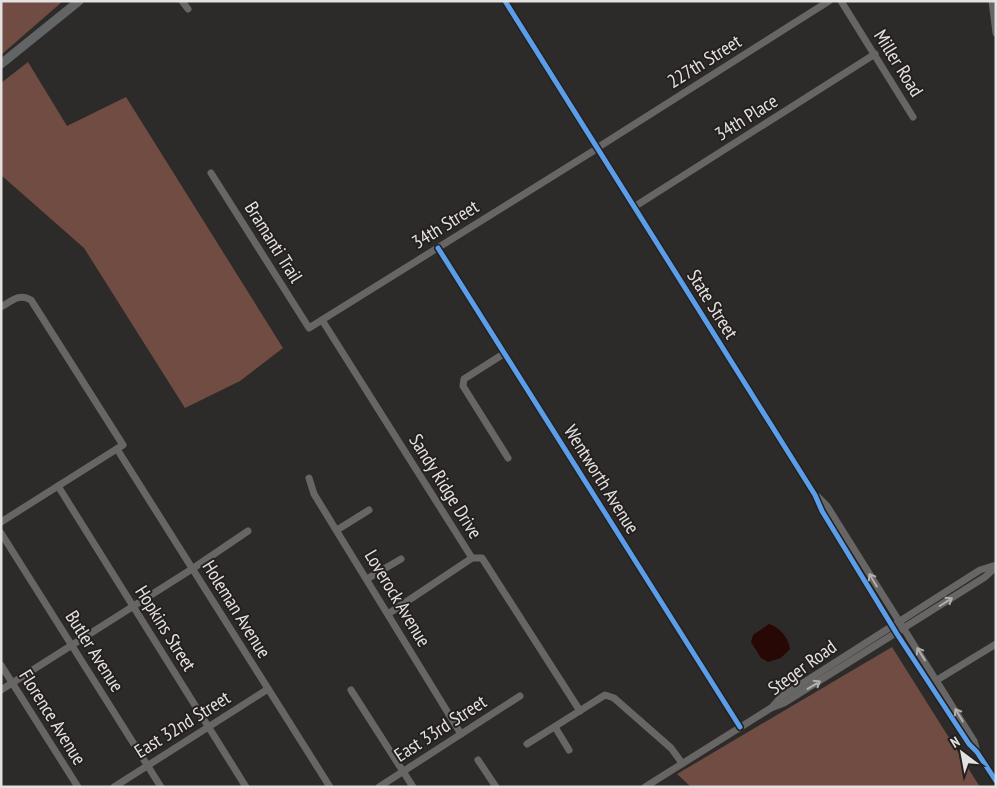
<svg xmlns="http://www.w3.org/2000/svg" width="997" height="788" font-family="'PT Sans Narrow',sans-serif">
<rect width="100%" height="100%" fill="#2d2b29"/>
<g fill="#704c42">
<polygon points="1,1 63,1 1,55"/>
<polygon points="28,62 67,126 126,97 283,348 240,381 185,408 84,248 1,175 1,83"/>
<polygon points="892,647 980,787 691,787 677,774"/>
</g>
<path fill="#280805" d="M769,624C779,627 789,638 790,649L781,658L768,662L761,658L751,642L753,635Z"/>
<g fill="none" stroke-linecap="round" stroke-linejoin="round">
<g stroke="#686664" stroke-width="7">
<polyline points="182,1 188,9"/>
<polyline points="505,1 815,495 822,511 897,634 969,744 977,752 996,781"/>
<polyline points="841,1 913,117"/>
<polyline points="992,1 996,33"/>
<polyline points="597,148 829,1"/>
<polyline points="211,173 309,328 598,148"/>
<polyline points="634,207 875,54"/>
<polyline points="438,248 740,727"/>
<path d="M1,307C12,301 19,293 31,300L123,445L1,522"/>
<polyline points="322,320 472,558 482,558 580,711"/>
<polyline points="505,353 464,379 463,386 508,458"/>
<polyline points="117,449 330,787"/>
<polyline points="309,478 314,494 461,734"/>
<polyline points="58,486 246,787"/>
<polyline points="818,497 827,506 974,741 977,752"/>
<polyline points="337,530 369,510"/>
<polyline points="1,533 161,787"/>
<polyline points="367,579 401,559"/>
<polyline points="388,614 472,558"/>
<polyline points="1,665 78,787"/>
<polyline points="937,680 996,644"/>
<polyline points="1,690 192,569 248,531"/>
<polyline points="351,690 413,787"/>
<polyline points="773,706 781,697 980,570 996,565"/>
<polyline points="555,727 569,750"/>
<polyline points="527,744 605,695 614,698 671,748 682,763"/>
<polyline points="478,760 496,787"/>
<polyline points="114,787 268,689"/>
<polyline points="379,787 520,696"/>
<polyline points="645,787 771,708 784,703 985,577 996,567"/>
</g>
<polyline stroke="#626466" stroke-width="9" points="1,64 79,1"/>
<g stroke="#24201f" stroke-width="8">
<g id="cycleway">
<polyline points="505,1 815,495 822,511 897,634 969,744 977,752 996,781"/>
<polyline points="438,248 740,727"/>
</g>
</g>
<use href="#cycleway" stroke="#5a9eea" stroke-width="5"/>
</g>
<defs><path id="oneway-shaft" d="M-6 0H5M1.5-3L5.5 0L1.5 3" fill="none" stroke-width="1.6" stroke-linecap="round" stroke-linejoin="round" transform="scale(1.25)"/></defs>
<g stroke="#b2b0ae">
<use href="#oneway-shaft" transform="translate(873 580) rotate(-121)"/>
<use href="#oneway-shaft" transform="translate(946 602) rotate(-32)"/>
<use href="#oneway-shaft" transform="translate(921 654) rotate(-122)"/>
<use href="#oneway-shaft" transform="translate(814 685) rotate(-31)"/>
<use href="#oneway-shaft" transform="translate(959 715) rotate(-121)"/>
</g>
<g text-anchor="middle" stroke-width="4" stroke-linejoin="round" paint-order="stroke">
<g font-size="19" fill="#e4e1e0" stroke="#24201f">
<text transform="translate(704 61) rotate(-32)" y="7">227th Street</text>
<text transform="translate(899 63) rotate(58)" y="7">Miller Road</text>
<text transform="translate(746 117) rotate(-32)" y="7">34th Place</text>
<text transform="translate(445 224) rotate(-32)" y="7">34th Street</text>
<text transform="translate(274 242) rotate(58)" y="7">Bramanti Trail</text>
<text transform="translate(713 304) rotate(58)" y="7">State Street</text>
<text transform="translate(602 479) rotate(58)" y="7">Wentworth Avenue</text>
<text transform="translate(446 486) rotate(58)" y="7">Sandy Ridge Drive</text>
<text transform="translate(398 598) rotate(59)" y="7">Loverock Avenue</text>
<text transform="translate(237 609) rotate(58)" y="7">Holeman Avenue</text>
<text transform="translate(166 628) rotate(58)" y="7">Hopkins Street</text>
<text transform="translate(95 651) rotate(58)" y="7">Butler Avenue</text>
<text transform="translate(802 667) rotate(-36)" y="7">Steger Road</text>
<text transform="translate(53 717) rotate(58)" y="7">Florence Avenue</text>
<text transform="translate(182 724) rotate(-32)" y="7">East 32nd Street</text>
<text transform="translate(440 728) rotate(-33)" y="7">East 33rd Street</text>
</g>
</g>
<rect width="997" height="788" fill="none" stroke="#e4e1e0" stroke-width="5"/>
<g transform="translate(962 753) rotate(328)" stroke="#24201f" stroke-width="4" paint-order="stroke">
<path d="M0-4L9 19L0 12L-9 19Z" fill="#e4e1e0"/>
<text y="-8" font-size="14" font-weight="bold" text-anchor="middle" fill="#e4e1e0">N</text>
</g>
</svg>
